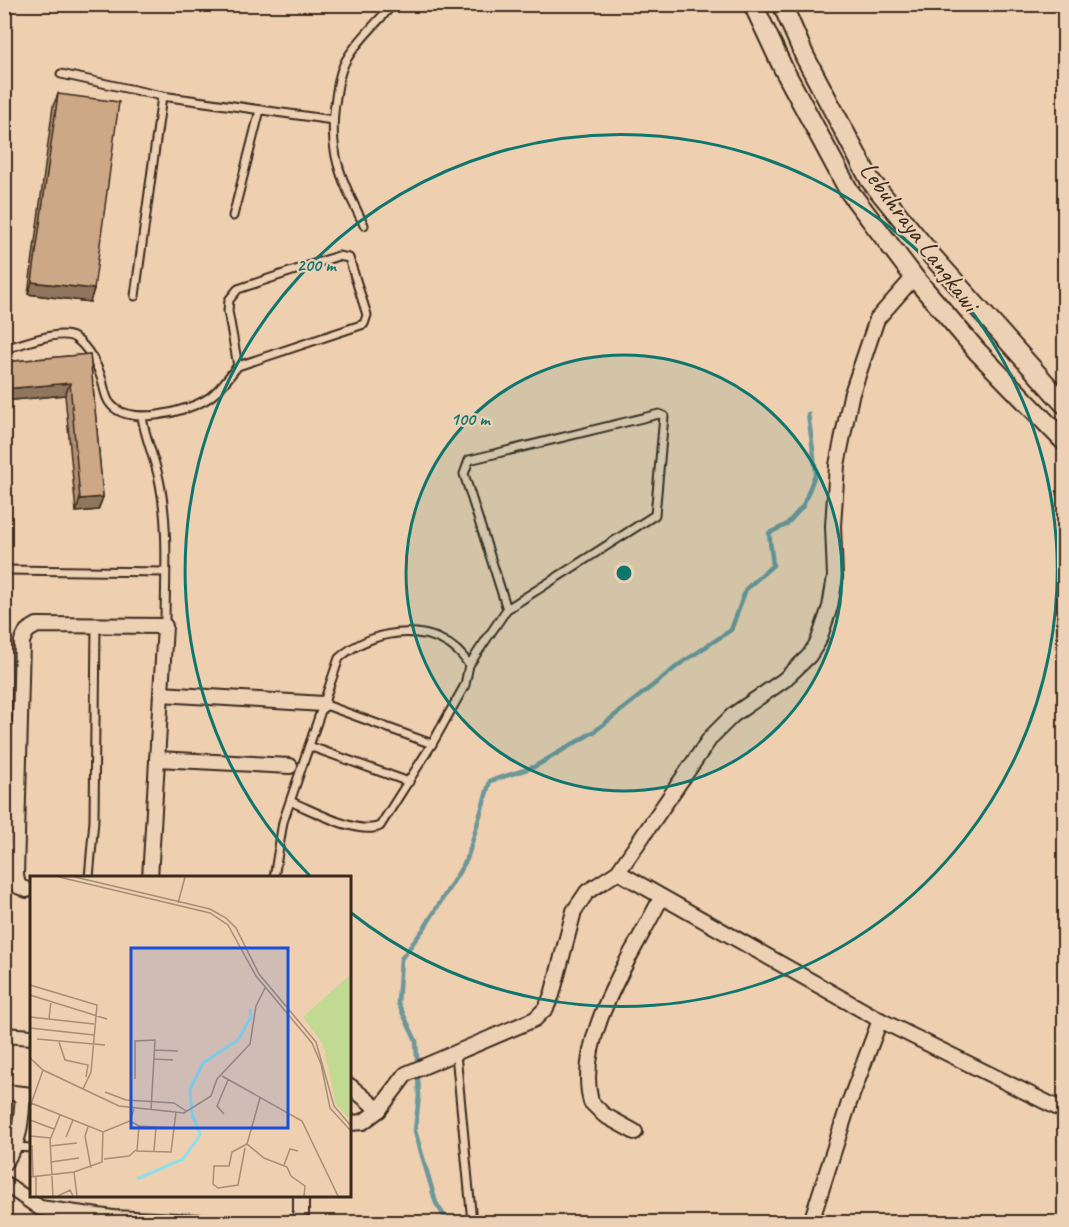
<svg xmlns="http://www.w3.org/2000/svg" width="1069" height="1227" font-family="Caveat,sans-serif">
<rect width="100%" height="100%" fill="#eecfb0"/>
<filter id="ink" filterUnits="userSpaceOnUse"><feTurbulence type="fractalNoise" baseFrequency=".0167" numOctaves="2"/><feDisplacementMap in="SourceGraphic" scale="12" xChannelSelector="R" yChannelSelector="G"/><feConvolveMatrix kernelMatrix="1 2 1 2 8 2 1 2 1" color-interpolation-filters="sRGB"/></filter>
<g filter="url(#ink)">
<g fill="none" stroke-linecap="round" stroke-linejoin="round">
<polyline stroke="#6d9799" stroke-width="4.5" points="448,1222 436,1203 415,1131 419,1096 416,1041 398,1003 401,959 425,927 467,859 490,781 534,767 595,731 680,664 731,630 746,589 773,565 769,533 786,525 803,506 816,472 808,414"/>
<g stroke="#3b2a1e" stroke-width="11">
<g id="service">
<polyline points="61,74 162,96 333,120"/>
<polyline points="233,216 260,110"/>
<path d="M364,225C340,177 327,151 336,97C338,84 340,69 348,57C360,38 378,22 393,4"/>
<polyline points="135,296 162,96"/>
<path d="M4,349C21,345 61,328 75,338C88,347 98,366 102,380C104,387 105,396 109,402C126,428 189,412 210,397C221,389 229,376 238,366L228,311L229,300L238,289L338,256L349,258L367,315L364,324L238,366"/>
<path d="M142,417C146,442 156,461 160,484C169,530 165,579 165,626"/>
<polyline points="4,570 165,572"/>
<polyline points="323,704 432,744"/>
<polyline points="309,746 409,782"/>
<path d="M292,802C314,811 359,836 380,826L432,744L465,685L469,665L507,609L655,515L664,416L659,414L469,460L464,474L507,609"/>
<polyline points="89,878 94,820 96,624"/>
<path d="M274,878L283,822L339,658C374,627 441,619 469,665"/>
<polyline points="456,1054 472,1222"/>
<polyline points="15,1147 32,1148"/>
</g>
</g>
<g stroke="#3b2a1e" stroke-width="18">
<g id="minor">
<polyline points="161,694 323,704"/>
<polyline points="157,759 290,766"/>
<polyline points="618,872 880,1020 1064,1111"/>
<polyline points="27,890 18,886 16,875 22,641 27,631 37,625 165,626 150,878"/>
<polyline points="4,1035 32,1037"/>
<polyline points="350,1086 379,1110"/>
<polyline points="4,1092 32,1095"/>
<polyline points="350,1123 363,1122 379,1110 406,1074 535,1019 546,1008 552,995 574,911 587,892 618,872 711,737 733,715 784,680 809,656 818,642 830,607 835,577 833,526 837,465 851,396 877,319 914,277"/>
<path d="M635,1132L604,1115L591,1102C574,1038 633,954 661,898"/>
<path d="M4,1163C21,1143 21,1120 23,1094"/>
<polyline points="4,1183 40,1208 113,1218 200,1222"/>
<polyline points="301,1222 301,1196"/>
<polyline points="811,1222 849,1103 880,1020"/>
</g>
</g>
<g stroke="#3b2a1e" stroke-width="22">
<g id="secondary">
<polyline points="753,4 783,68 849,191 914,277 977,351 1064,441"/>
<polyline points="782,4 805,57 870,180 932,256 1064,404"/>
</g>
</g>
<use href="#service" stroke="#edd1b4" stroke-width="7"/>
<use href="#minor" stroke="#edd1b4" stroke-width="14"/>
<use href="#secondary" stroke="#edd1b4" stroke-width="18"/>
</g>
<g fill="#b09074" stroke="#3b2a1e" stroke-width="1.5">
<polygon points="58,94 94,289 90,302 28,294 53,106"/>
<polygon points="90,354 103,497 98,510 76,512 65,395 4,401 4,362"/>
</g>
<g fill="#90765e" stroke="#3b2a1e" stroke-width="1.5">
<polygon points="32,282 94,289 90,302 28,294"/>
<polygon points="70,383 65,395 4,401 4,389"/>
<polygon points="103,497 98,510 76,512 80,499"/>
</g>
<g fill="#cda887" stroke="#3b2a1e" stroke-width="1.5">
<polygon points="58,94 119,102 94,289 32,282"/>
<polygon points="90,354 103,497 80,499 70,383 4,389 4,362"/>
</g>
</g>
<circle cx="624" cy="573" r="218" fill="#0f766e" fill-opacity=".12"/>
<g fill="none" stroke="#0f766e" stroke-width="3">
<circle cx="624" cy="573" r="218"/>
<path d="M310 876A436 436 0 1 1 350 912"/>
</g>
<g text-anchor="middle" stroke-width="4.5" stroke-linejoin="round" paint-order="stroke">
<g font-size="26" fill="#3b2a1e" stroke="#edd1b4">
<text transform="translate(920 236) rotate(53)" y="9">Lebuhraya Langkawi</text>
</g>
</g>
<g transform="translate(30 876)">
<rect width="321" height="321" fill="#eecfb0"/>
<path d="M321,98V245L306,228L293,168L273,141Z" fill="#c1d990"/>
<path fill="none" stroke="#8fdfeb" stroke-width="3" d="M107,303L153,283L168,262L170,258L162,238L160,213L173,187L208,164L221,141L220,133"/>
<path fill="none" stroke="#a68d76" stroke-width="1.5" d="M29,1L180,37L198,49L226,100L282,167L291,188L300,232L321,255M45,1L180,33L196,42L206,52L229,98L286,166L304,230L321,250M148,27L155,1M0,109L67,129L61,196L53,213M0,119L77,143M0,141L64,148M19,143L21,125M0,152L64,159M7,163L75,169M29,166L35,184L58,189L56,201M124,174L148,175M0,182L13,194L89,230L154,237L181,220L187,203L220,168L226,130L235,112M124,183L143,184M192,200L272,245L308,320M105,203V165L125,164L121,234M75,216L96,224L144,227L156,235M230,222L217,268L234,282L257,291L261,300L275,310L274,320M1,227L73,256L100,245L104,233M0,231L13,194M194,238L187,230L198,204M0,244L24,253M100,245L109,250L144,252M109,250L107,275L141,276L146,236M58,251L55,260L61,292M0,260L21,262M36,261L43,244M2,269L3,301M20,270L47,267M215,272L208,309L188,312L183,308L184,290H199L202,276L217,268M124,275L126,251M74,283L99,280L106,274M21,286L49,282M254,289L260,273L268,275M44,296L47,320M0,301L44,296L72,286L73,256M6,320V301M23,320L20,264L30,239M28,320L40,314L43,320"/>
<path fill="#1d4ed8" fill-opacity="0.15" stroke="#1d4ed8" stroke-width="3" d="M101,72H258V252H101Z"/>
<rect width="321" height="321" fill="none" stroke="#3b2a1e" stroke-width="3"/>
</g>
<circle cx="624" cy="573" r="9" fill="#0f766e" stroke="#edd1b4" stroke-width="3"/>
<g font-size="18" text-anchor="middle" font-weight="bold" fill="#0f766e" stroke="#edd1b4" stroke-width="4.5" stroke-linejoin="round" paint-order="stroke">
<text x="316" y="271">200 m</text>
<text x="470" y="425">100 m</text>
</g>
<rect width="1069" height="1227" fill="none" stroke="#edd1b4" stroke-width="24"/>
<rect x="12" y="12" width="1045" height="1203" fill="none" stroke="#3b2a1e" stroke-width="2" filter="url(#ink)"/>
</svg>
